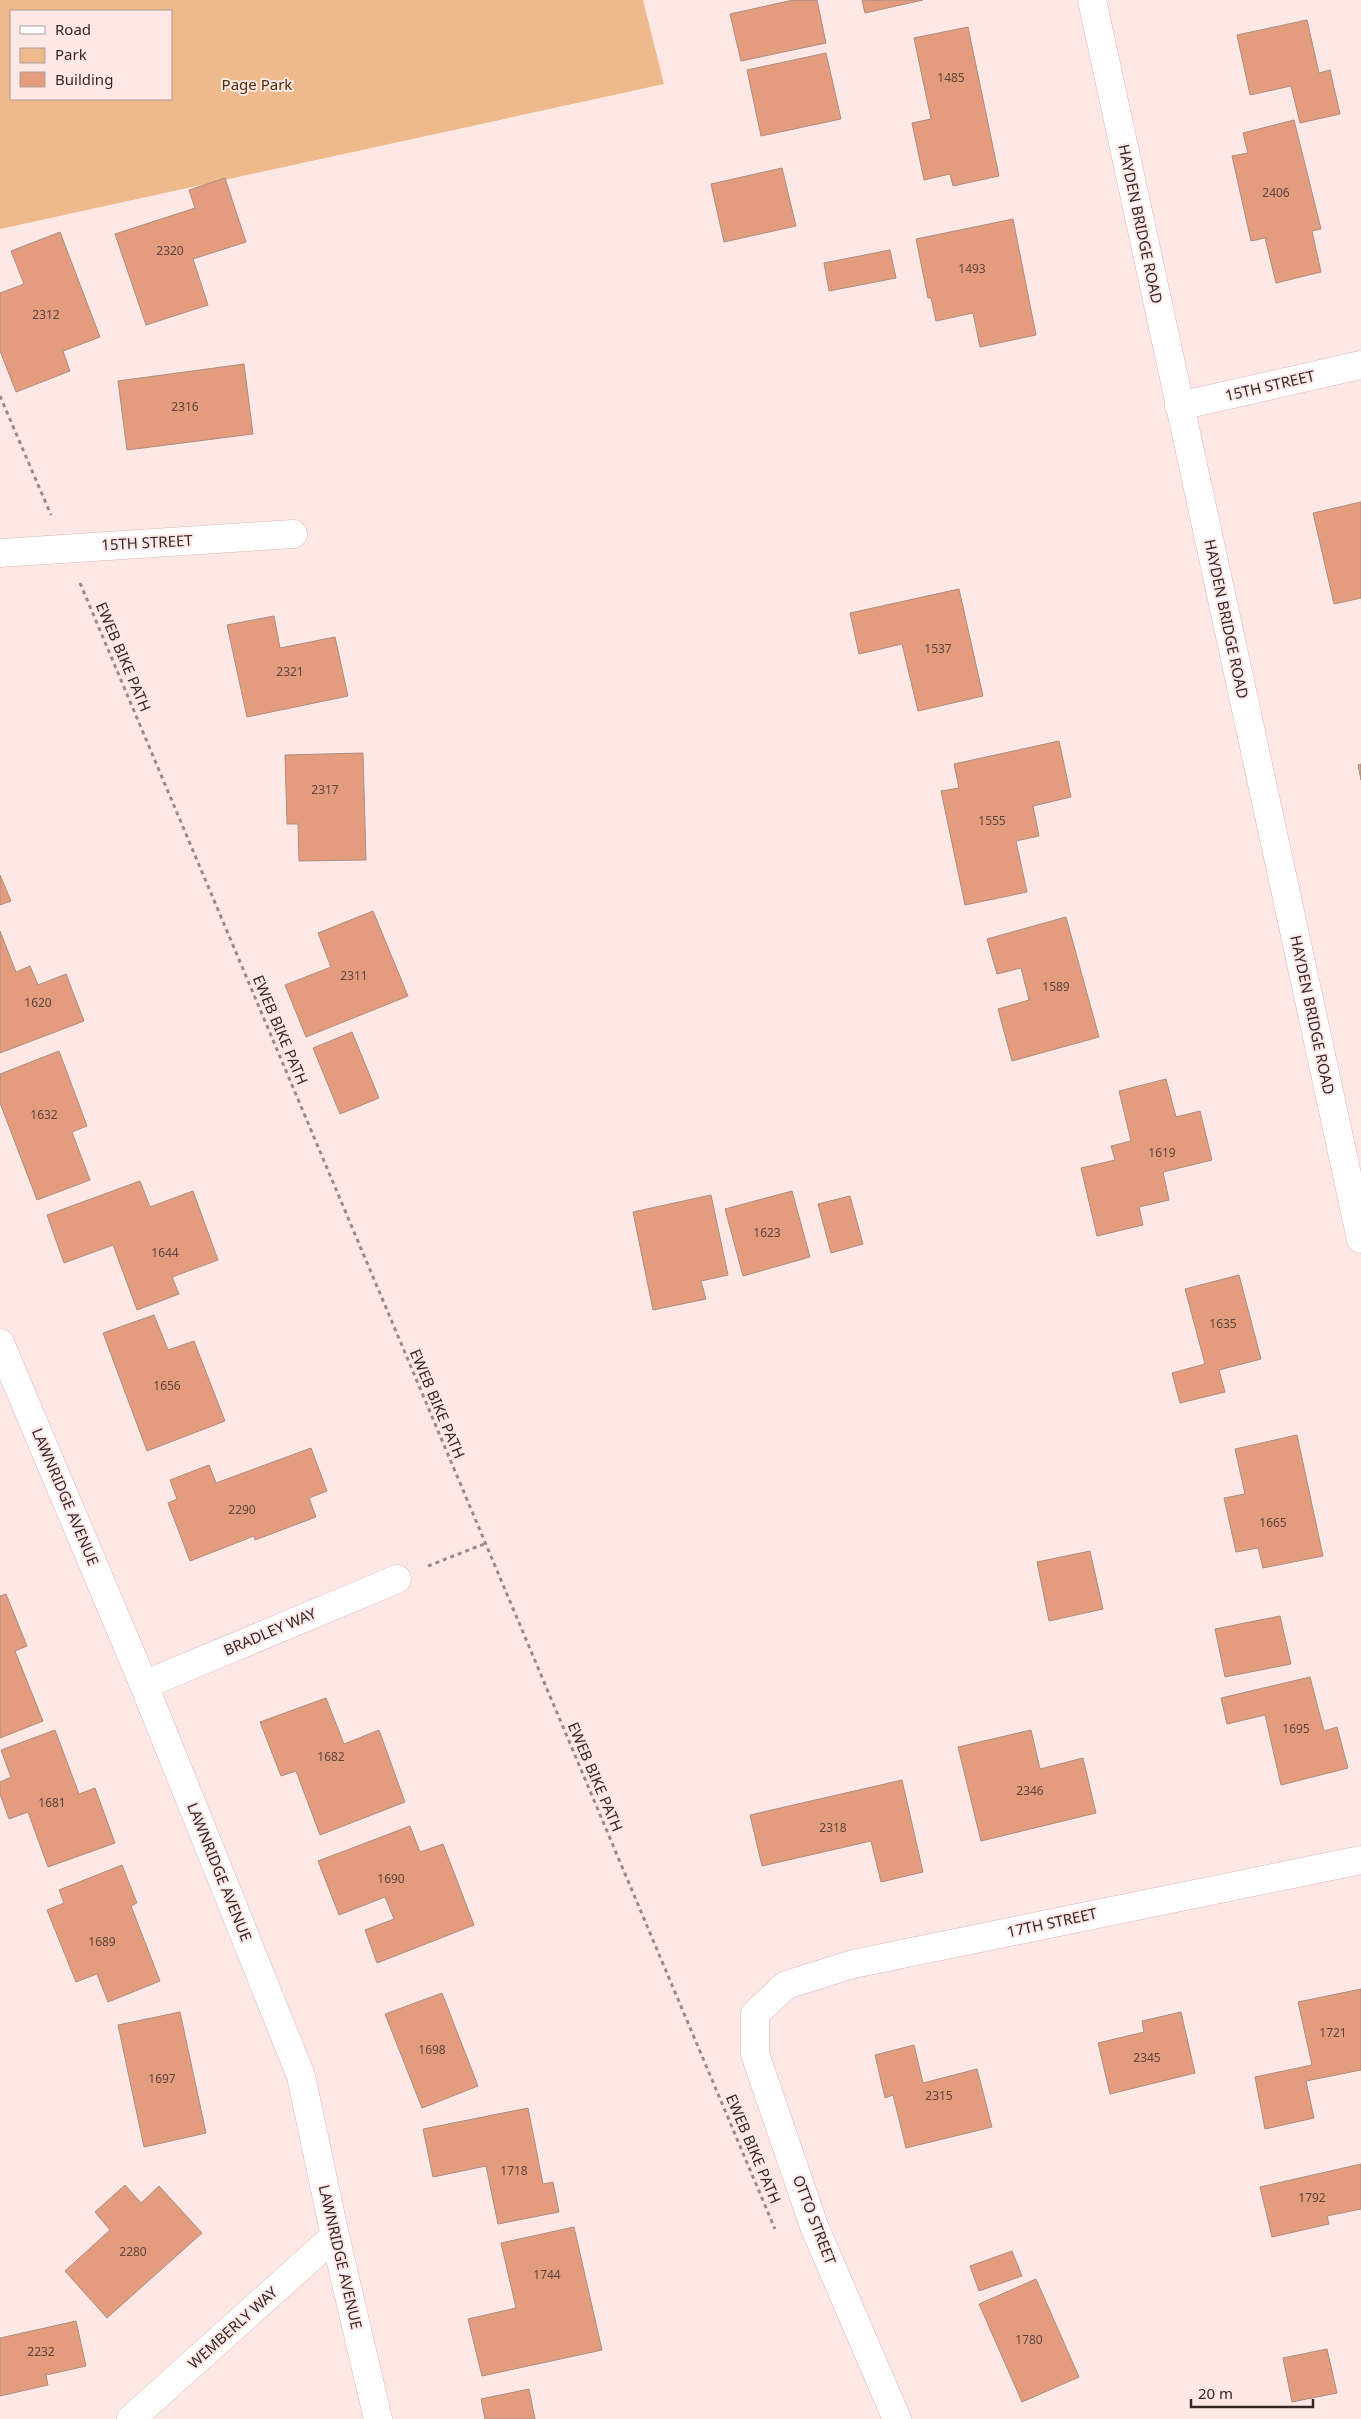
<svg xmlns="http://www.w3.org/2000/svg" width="1361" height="2419" font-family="'Noto Sans',sans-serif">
<rect width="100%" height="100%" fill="#fee8e5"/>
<path fill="#eeba8b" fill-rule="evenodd" d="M0,0H643L664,84L0,229ZM11,11H171V99H11Z"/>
<g fill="#e39d7e" stroke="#ac8d80">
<polygon points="793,0 817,0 826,43 741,61 730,14"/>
<polygon points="862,0 923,0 865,13"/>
<polygon points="1307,20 1319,73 1330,70 1340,114 1300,123 1291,86 1250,95 1237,35"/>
<polygon points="968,27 999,176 953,186 950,174 924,180 912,123 931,119 914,38"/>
<polygon points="826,53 841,119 761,136 747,70"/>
<polygon points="1294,120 1321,229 1312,231 1321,272 1276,283 1265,238 1251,241 1232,156 1248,153 1243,133"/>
<polygon points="782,168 796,226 724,242 711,184"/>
<polygon points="225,178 246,242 193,259 208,305 146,325 115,234 195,208 189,190"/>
<polygon points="1013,219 1036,335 980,347 973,313 936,321 931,298 928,298 916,239"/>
<polygon points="60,232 100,337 63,351 70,371 16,392 0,351 0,293 24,284 11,251"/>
<polygon points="890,250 896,278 829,291 824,263"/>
<polygon points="244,364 253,434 127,450 118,381"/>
<polygon points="1361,502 1361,598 1334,604 1313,513"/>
<polygon points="959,589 983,696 918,711 902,644 859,654 850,613"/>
<polygon points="274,616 280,648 335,637 348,696 247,717 227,625"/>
<polygon points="1059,741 1071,797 1033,806 1039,836 1016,841 1027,892 965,905 941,791 959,788 954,764"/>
<polygon points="363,753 366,860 299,861 298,824 287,824 285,755"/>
<polygon points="1361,764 1361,780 1358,765"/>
<polygon points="0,875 11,901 0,905"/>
<polygon points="373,911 408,996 306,1037 285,985 331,967 318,933"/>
<polygon points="1066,917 1099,1037 1012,1061 998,1009 1029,1000 1021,968 997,974 987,939"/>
<polygon points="0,931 16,972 30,966 38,985 66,974 84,1021 0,1053"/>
<polygon points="352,1032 379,1098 340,1114 313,1048"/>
<polygon points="59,1051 87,1126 72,1132 90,1180 37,1200 0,1103 0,1074"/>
<polygon points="1166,1079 1176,1117 1200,1111 1212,1160 1163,1172 1169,1200 1139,1207 1143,1225 1097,1236 1081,1168 1115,1160 1111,1146 1131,1141 1119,1091"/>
<polygon points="140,1181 150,1207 193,1191 218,1260 172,1277 179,1294 137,1310 113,1245 64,1263 47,1215"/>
<polygon points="792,1191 810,1257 743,1276 725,1209"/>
<polygon points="711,1195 728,1275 701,1281 706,1299 653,1310 633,1212"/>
<polygon points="850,1196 863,1244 831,1253 818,1204"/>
<polygon points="1239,1275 1261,1359 1219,1370 1225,1392 1180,1403 1172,1373 1205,1364 1185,1289"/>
<polygon points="154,1315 168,1350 194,1341 225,1421 147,1451 103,1333"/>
<polygon points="1297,1435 1323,1556 1263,1568 1258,1548 1236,1552 1224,1498 1245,1494 1235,1449"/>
<polygon points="311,1448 327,1491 309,1498 316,1517 255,1540 254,1536 190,1561 168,1503 177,1499 170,1480 209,1465 216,1483"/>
<polygon points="1090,1551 1103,1609 1049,1621 1037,1562"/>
<polygon points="6,1594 27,1646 15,1651 43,1721 0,1738 0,1596"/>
<polygon points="1280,1616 1291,1664 1225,1677 1215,1629"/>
<polygon points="1310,1677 1324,1731 1337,1727 1348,1768 1281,1785 1265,1715 1227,1724 1221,1698"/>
<polygon points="326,1698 344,1744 379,1730 405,1802 320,1835 296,1771 281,1776 260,1722"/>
<polygon points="55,1730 79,1794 95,1788 115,1843 48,1867 28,1812 9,1819 0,1794 0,1782 11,1777 1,1750"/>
<polygon points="1031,1730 1040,1769 1083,1758 1096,1813 981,1841 958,1747"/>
<polygon points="902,1780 923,1872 881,1882 871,1841 762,1866 750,1815"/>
<polygon points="410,1826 420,1852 443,1844 474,1925 377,1963 365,1930 394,1919 385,1897 339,1915 318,1861"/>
<polygon points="122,1865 137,1903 131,1906 160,1981 108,2002 97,1974 76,1982 47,1910 64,1903 59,1890"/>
<polygon points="1361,1989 1361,2070 1306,2081 1314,2118 1265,2129 1255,2077 1312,2065 1298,2002"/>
<polygon points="442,1993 478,2086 422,2108 385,2014"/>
<polygon points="180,2012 206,2133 144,2147 118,2025"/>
<polygon points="1181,2012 1195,2073 1110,2094 1098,2043 1144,2032 1142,2021"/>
<polygon points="914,2045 923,2083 977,2069 992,2127 906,2148 893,2095 885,2098 875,2055"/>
<polygon points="528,2108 543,2184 553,2182 559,2212 498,2224 486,2166 433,2177 423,2129"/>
<polygon points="1361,2164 1361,2209 1327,2216 1329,2224 1272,2237 1260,2187"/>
<polygon points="125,2185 141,2203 159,2186 202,2233 107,2318 65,2271 110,2230 95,2212"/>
<polygon points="574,2227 602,2350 482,2376 468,2319 516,2308 501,2243"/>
<polygon points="1012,2251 1022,2276 979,2291 970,2266"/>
<polygon points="1036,2279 1079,2377 1022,2402 979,2304"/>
<polygon points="76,2321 86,2366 46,2375 48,2385 0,2396 0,2338"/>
<polygon points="1327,2349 1337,2393 1292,2402 1283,2358"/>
<polygon points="529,2389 535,2419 485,2419 481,2399"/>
</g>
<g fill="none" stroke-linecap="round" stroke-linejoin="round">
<g stroke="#dab7b2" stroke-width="29">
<g id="minor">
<polyline points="1179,406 1361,365"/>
<polyline points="0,553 293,534"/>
<polyline points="0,1343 144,1685 301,2076 335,2236 378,2419"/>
<polyline points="144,1685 397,1579"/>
<polyline points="131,2419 335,2236"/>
<polyline points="897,2419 814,2226 755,2054 755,2014 786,1985 853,1964 1361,1860"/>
</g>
</g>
<g stroke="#dab7b2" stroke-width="29">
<polyline id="tertiary" points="1092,0 1361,1239"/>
</g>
<g stroke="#9c8a88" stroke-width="3" stroke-dasharray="4 4" stroke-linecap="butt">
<polyline points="0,396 51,515"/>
<polyline points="80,583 775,2229"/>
<polyline points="428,1566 484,1544"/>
</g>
<use href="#minor" stroke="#fff" stroke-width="28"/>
<use href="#tertiary" stroke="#fff" stroke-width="28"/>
</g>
<g text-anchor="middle" stroke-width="4" stroke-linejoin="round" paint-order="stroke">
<g font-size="12" fill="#60453c">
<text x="951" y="82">1485</text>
<text x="1276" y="197">2406</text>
<text x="170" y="255">2320</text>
<text x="972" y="273">1493</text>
<text x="46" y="319">2312</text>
<text x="185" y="411">2316</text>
<text x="938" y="653">1537</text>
<text x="290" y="676">2321</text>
<text x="325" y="794">2317</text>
<text x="992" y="825">1555</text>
<text x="354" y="980">2311</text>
<text x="1056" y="991">1589</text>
<text x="38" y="1007">1620</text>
<text x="44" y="1119">1632</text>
<text x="1162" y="1157">1619</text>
<text x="767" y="1237">1623</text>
<text x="165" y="1257">1644</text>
<text x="1223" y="1328">1635</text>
<text x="167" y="1390">1656</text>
<text x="242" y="1514">2290</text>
<text x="1273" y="1527">1665</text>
<text x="1296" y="1733">1695</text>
<text x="331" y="1761">1682</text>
<text x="1030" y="1795">2346</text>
<text x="52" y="1807">1681</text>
<text x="833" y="1832">2318</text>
<text x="391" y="1883">1690</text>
<text x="102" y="1946">1689</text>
<text x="1333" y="2037">1721</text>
<text x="432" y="2054">1698</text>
<text x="1147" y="2062">2345</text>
<text x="162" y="2083">1697</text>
<text x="939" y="2100">2315</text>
<text x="514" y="2175">1718</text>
<text x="1312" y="2202">1792</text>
<text x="133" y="2256">2280</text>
<text x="547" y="2279">1744</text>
<text x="1029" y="2344">1780</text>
<text x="41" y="2356">2232</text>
</g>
<g font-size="15" fill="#512c01" stroke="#fee8e5">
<text x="257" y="90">Page Park</text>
</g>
<g font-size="15" fill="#352826" stroke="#fee8e5">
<text transform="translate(1140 224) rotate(78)" y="5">HAYDEN BRIDGE ROAD</text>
<text transform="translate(1270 386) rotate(-13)" y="5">15TH STREET</text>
<text transform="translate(147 543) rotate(-3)" y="5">15TH STREET</text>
<text transform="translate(1226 619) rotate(78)" y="5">HAYDEN BRIDGE ROAD</text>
<text transform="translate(123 657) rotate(67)" y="5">EWEB BIKE PATH</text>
<text transform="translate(1312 1015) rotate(78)" y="5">HAYDEN BRIDGE ROAD</text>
<text transform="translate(280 1030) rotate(67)" y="5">EWEB BIKE PATH</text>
<text transform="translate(437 1404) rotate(67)" y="5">EWEB BIKE PATH</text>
<text transform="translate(65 1497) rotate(67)" y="5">LAWNRIDGE AVENUE</text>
<text transform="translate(270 1632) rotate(-23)" y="5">BRADLEY WAY</text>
<text transform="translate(595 1777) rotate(67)" y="5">EWEB BIKE PATH</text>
<text transform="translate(219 1872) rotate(68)" y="5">LAWNRIDGE AVENUE</text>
<text transform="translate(1052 1923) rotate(-12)" y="5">17TH STREET</text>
<text transform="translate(753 2149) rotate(67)" y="5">EWEB BIKE PATH</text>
<text transform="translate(814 2220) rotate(69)" y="5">OTTO STREET</text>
<text transform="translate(340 2257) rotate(77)" y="5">LAWNRIDGE AVENUE</text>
<text transform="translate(233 2328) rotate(-42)" y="5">WEMBERLY WAY</text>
</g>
</g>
<rect x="10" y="10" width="162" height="90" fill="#fee8e5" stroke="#ae9b99"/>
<rect x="20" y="26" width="25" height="8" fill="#ffffff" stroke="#ae9b99"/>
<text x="55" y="35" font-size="15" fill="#352826">Road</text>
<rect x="20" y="48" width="25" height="15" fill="#eeba8b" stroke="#ae9b99"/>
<text x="55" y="60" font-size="15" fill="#352826">Park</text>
<rect x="20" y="72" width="25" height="15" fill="#e39d7e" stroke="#ae9b99"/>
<text x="55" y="85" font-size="15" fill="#352826">Building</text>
<path d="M1191 2399v8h122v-8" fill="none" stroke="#352826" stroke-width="2.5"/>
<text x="1198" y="2399" font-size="15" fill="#352826" stroke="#fee8e5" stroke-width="4" paint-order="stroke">20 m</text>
</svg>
